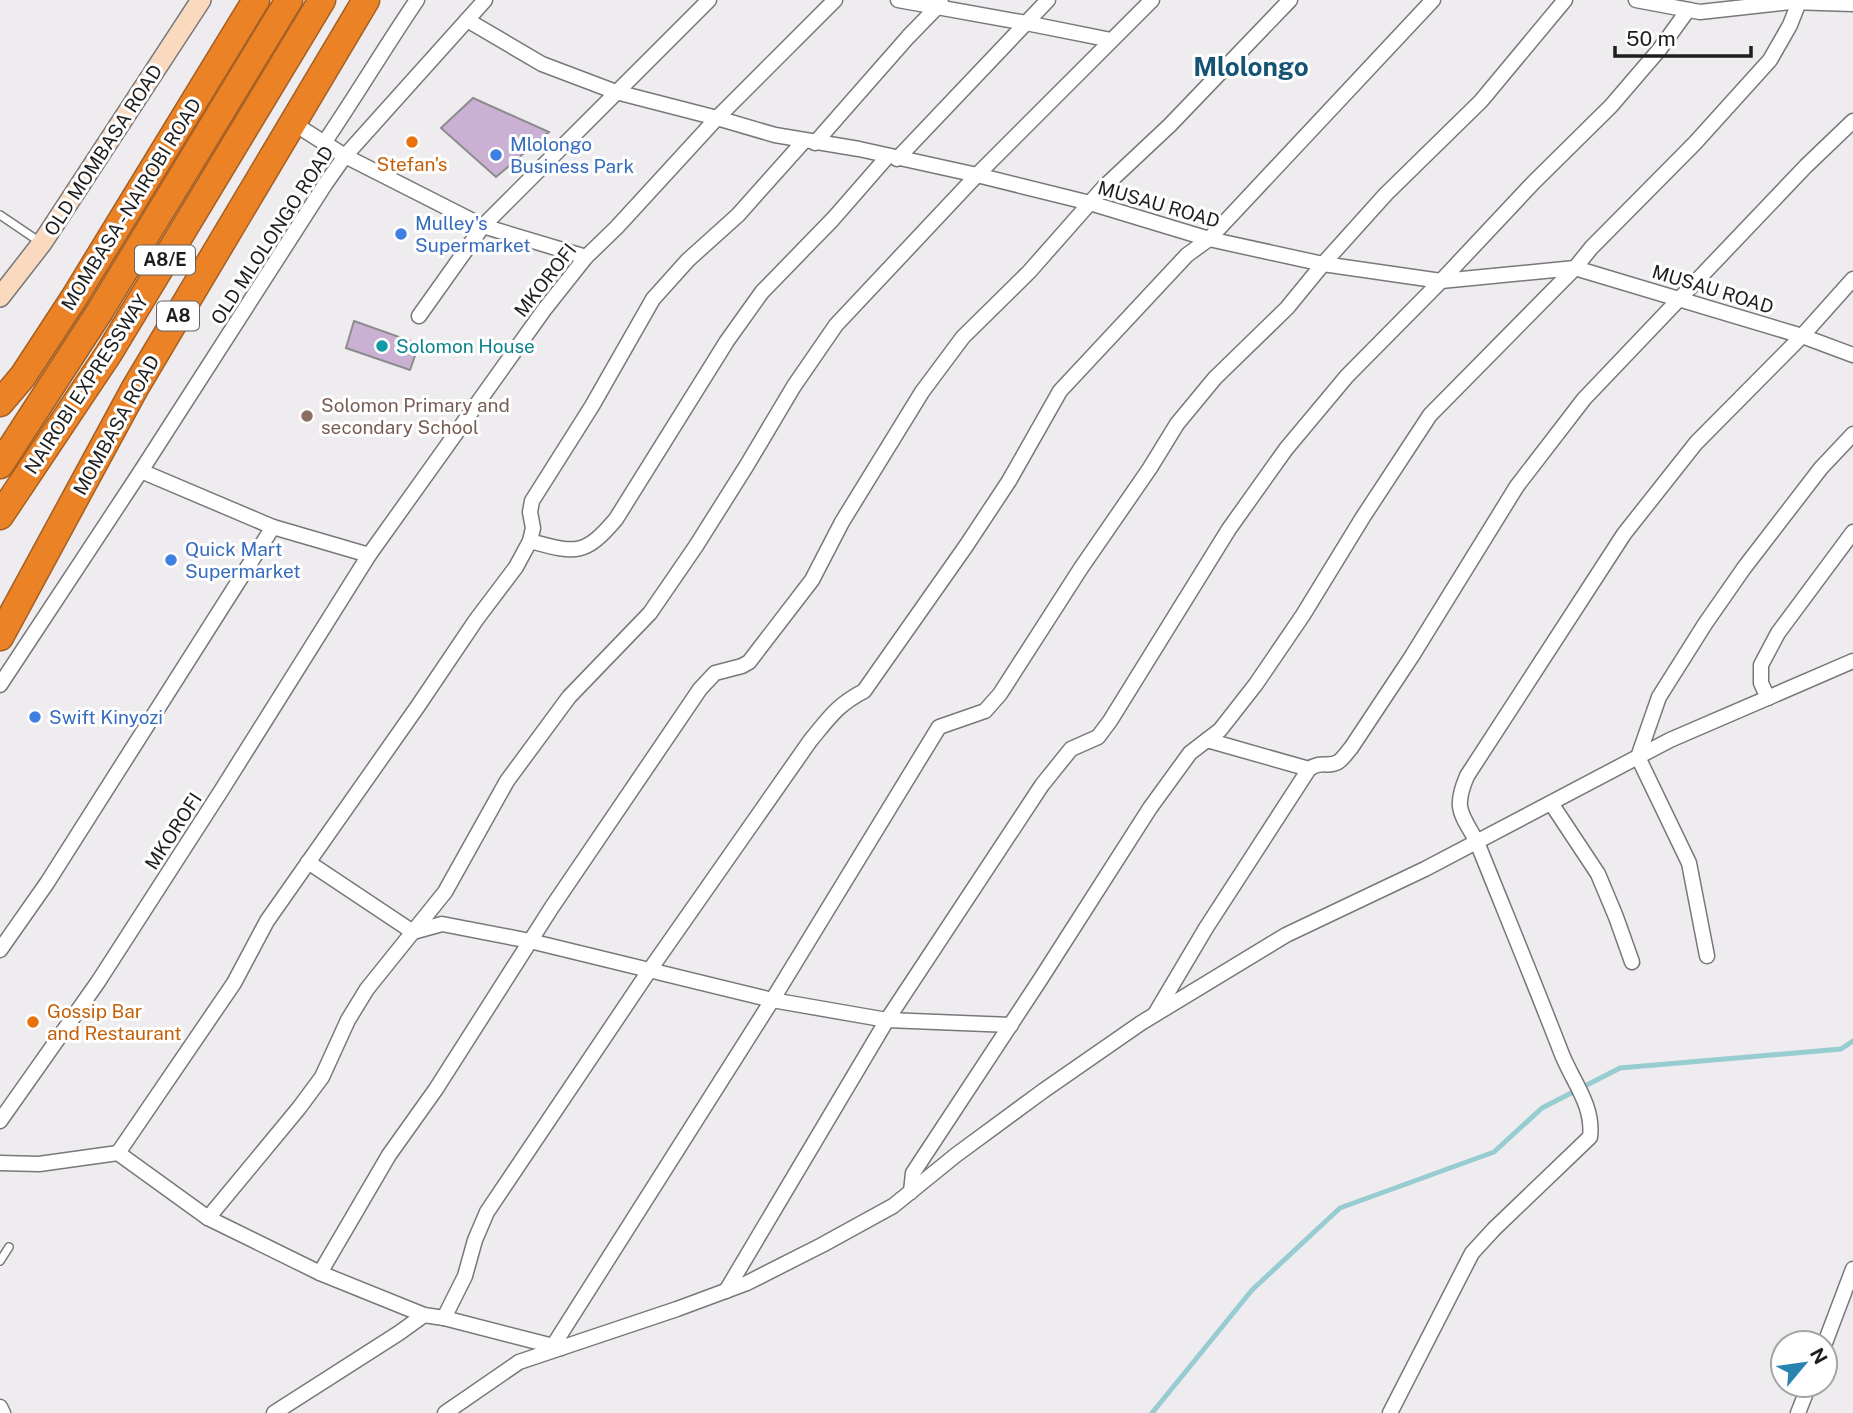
<svg xmlns="http://www.w3.org/2000/svg" width="1853" height="1413" font-family="'Public Sans',sans-serif">
<rect width="100%" height="100%" fill="#eeecef"/>
<g fill="none" stroke-linecap="round" stroke-linejoin="round">
<polyline stroke="#97cdd0" stroke-width="5" points="1152,1413 1252,1290 1340,1208 1494,1152 1542,1108 1620,1068 1841,1049 1853,1041"/>
</g>
<g fill="#cab1d4" stroke="#8c8b8d" stroke-width="2">
<polygon points="473,98 549,132 496,177 441,128"/>
<polygon points="354,321 419,344 410,370 346,348"/>
</g>
<g fill="none" stroke-linecap="round" stroke-linejoin="round">
<g stroke="#79777a" stroke-width="10">
<g id="lane">
<polyline points="0,215 40,242"/>
<polyline points="0,1261 9,1247"/>
</g>
</g>
<g stroke="#79777a" stroke-width="17">
<g id="street">
<polyline points="898,0 1026,23 1111,40"/>
<polyline points="1636,0 1700,12 1790,2 1853,4"/>
<polyline points="467,20 542,64 616,92 717,118 775,135 859,149 977,175 1090,203 1209,239 1323,264 1441,281 1575,268 1802,336 1853,355"/>
<polyline points="293,123 345,156 483,226 586,257"/>
<path d="M324,143C356,96 385,47 417,0"/>
<polyline points="815,143 908,37 941,3"/>
<polyline points="897,159 1048,0"/>
<polyline points="419,316 483,226 709,0"/>
<polyline points="141,471 273,527 369,555"/>
<path d="M530,541C575,553 584,557 616,519L727,341L762,292L833,219L888,156"/>
<polyline points="0,685 141,471 326,183 345,156 485,0"/>
<polyline points="1768,698 1761,683 1761,665 1778,633 1853,532"/>
<polyline points="1207,740 1309,769"/>
<polyline points="1551,803 1598,874 1616,917 1632,962"/>
<polyline points="308,862 413,932 442,924 530,941 772,1000 887,1020 1011,1025"/>
<polyline points="0,950 47,883 273,527"/>
<polyline points="1707,956 1689,863 1638,757 1659,697 1705,624 1744,568 1821,468 1853,434"/>
<path d="M1155,1014L1206,928L1309,769C1322,760 1328,768 1338,762C1343,759 1347,752 1351,748L1412,656L1517,486L1584,399L1806,166L1853,121"/>
<polyline points="0,1121 98,982 221,791 369,555 544,310 586,257 617,227 717,118 835,0"/>
<polyline points="118,1153 234,983 267,921 418,706 476,620 516,567 530,541 533,528 530,512 532,501 592,406 653,299 688,260 738,215 804,141"/>
<polyline points="0,1163 39,1164 118,1153 208,1218 320,1273 424,1315 444,1318 561,1348"/>
<polyline points="911,1192 913,1173 1040,980 1150,808 1190,753 1220,730 1256,684 1303,615 1363,517 1430,415 1575,268 1591,248 1695,143 1770,60 1790,25 1799,2"/>
<polyline points="208,1218 299,1108 322,1077 348,1020 367,989 445,892 507,781 569,697 650,613 696,546 747,465 794,386 836,325 977,175 1152,0"/>
<polyline points="320,1273 389,1155 436,1089 552,907 700,689 715,673 742,666 749,662 812,580 842,522 922,392 963,337 1029,272 1104,187 1170,125 1290,0"/>
<polyline points="726,1291 887,1020 1042,785 1071,749 1098,737 1110,721 1229,529 1286,449 1347,376 1441,281 1534,182 1611,106 1659,50 1688,10"/>
<path d="M444,1318L465,1276L475,1240L487,1212L649,971L810,741C829,718 837,705 864,691L966,546L1009,481L1060,391L1187,255L1209,239L1433,0"/>
<polyline points="1825,1343 1853,1269"/>
<polyline points="553,1346 776,994 939,727 985,711 1000,694 1081,568 1150,468 1177,424 1215,378 1287,308 1323,264 1386,194 1481,101 1565,0"/>
<polyline points="0,1407 3,1413"/>
<polyline points="274,1413 399,1333 424,1315"/>
<polyline points="445,1413 519,1362 677,1309 747,1283 822,1245 893,1206 956,1155 1043,1091 1141,1023 1286,935 1425,869 1670,740 1853,661"/>
<path d="M1390,1413L1472,1253L1494,1229L1590,1137C1594,1105 1572,1081 1561,1052C1534,982 1505,912 1477,842C1461,813 1453,809 1467,776L1624,534L1696,443L1802,336L1853,279"/>
<polyline points="1798,1413 1809,1385"/>
</g>
</g>
<g stroke="#79777a" stroke-width="22">
<polyline id="secondary" points="0,297 42,243 201,0"/>
</g>
<g stroke="#a45f23" stroke-width="29">
<g id="highway">
<polyline points="0,403 23,376 74,298 256,0"/>
<polyline points="0,465 100,311 289,0"/>
<polyline points="0,516 109,353 322,0"/>
<polyline points="0,637 135,388 366,0"/>
</g>
</g>
<use href="#lane" stroke="#fff" stroke-width="7"/>
<use href="#street" stroke="#fff" stroke-width="14"/>
<use href="#secondary" stroke="#f9dabe" stroke-width="19"/>
<use href="#highway" stroke="#eb8225" stroke-width="26"/>
</g>
<g fill="#e8710a" stroke="#fff" stroke-width="2.5">
<circle cx="412" cy="142" r="7"/>
<circle cx="33" cy="1022" r="7"/>
</g>
<g fill="#3f7fe0" stroke="#fff" stroke-width="2.5">
<circle cx="496" cy="155" r="7"/>
<circle cx="401" cy="234" r="7"/>
<circle cx="171" cy="560" r="7"/>
<circle cx="35" cy="717" r="7"/>
</g>
<circle fill="#0f9aa8" stroke="#fff" stroke-width="2.5" cx="382" cy="346" r="7"/>
<circle fill="#8d6e63" stroke="#fff" stroke-width="2.5" cx="307" cy="416" r="7"/>
<g text-anchor="middle" stroke-width="6" stroke-linejoin="round" paint-order="stroke">
<g fill="#fff" stroke="#626262" stroke-width="2">
<rect x="135" y="245.5" width="60" height="29" rx="5"/>
<rect x="157" y="301.5" width="42" height="29" rx="5"/>
</g>
<g font-size="18" font-weight="bold" fill="#1f1e1f">
<text x="165" y="266">A8/E</text>
<text x="178" y="322">A8</text>
</g>
<g font-size="19" fill="#366cbe" stroke="#fff" text-anchor="start">
<text x="510" y="151">Mlolongo<tspan x="510" dy="22">Business Park</tspan></text>
<text x="415" y="230">Mulley's<tspan x="415" dy="22">Supermarket</tspan></text>
<text x="185" y="556">Quick Mart<tspan x="185" dy="22">Supermarket</tspan></text>
<text x="49" y="724">Swift Kinyozi</text>
</g>
<g font-size="19" fill="#1f1e1f" stroke="#fff">
<text transform="translate(103 150) rotate(-57)" y="7">OLD MOMBASA ROAD</text>
<text transform="translate(131 204) rotate(-58)" y="7">MOMBASA - NAIROBI ROAD</text>
<text transform="translate(1159 204) rotate(16)" y="7">MUSAU ROAD</text>
<text transform="translate(272 235) rotate(-57)" y="7">OLD MLOLONGO ROAD</text>
<text transform="translate(545 280) rotate(-52)" y="7">MKOROFI</text>
<text transform="translate(1713 289) rotate(17)" y="7">MUSAU ROAD</text>
<text transform="translate(86 384) rotate(-57)" y="7">NAIROBI EXPRESSWAY</text>
<text transform="translate(116 425) rotate(-61)" y="7">MOMBASA ROAD</text>
<text transform="translate(173 831) rotate(-57)" y="7">MKOROFI</text>
</g>
<g font-size="19" fill="#c56008" stroke="#fff">
<text x="412" y="171">Stefan's</text>
<text x="47" y="1018" text-anchor="start">Gossip Bar<tspan x="47" dy="22">and Restaurant</tspan></text>
</g>
<g font-size="19" fill="#0d838f" stroke="#fff" text-anchor="start">
<text x="396" y="353">Solomon House</text>
</g>
<g font-size="19" fill="#785e54" stroke="#fff" text-anchor="start">
<text x="321" y="412">Solomon Primary and<tspan x="321" dy="22">secondary School</tspan></text>
</g>
<g font-size="26" font-weight="bold" fill="#165474" stroke="#fff">
<text x="1251" y="76">Mlolongo</text>
</g>
</g>
<g transform="translate(1804 1364) rotate(61)"><circle r="33" fill="#ffffff" stroke="#a5a5a5" stroke-width="2"/>
<path d="M0-5L12 26L0 18L-12 26Z" fill="#2983b1"/>
<text y="-10" font-size="19" font-weight="bold" text-anchor="middle" fill="#1f1e1f">N</text>
</g>
<path d="M1615 46v10h136v-10" fill="none" stroke="#1f1e1f" stroke-width="3.5"/>
<text x="1626" y="46" font-size="21" fill="#1f1e1f" stroke="#ffffff" stroke-width="5" paint-order="stroke">50 m</text>
</svg>
